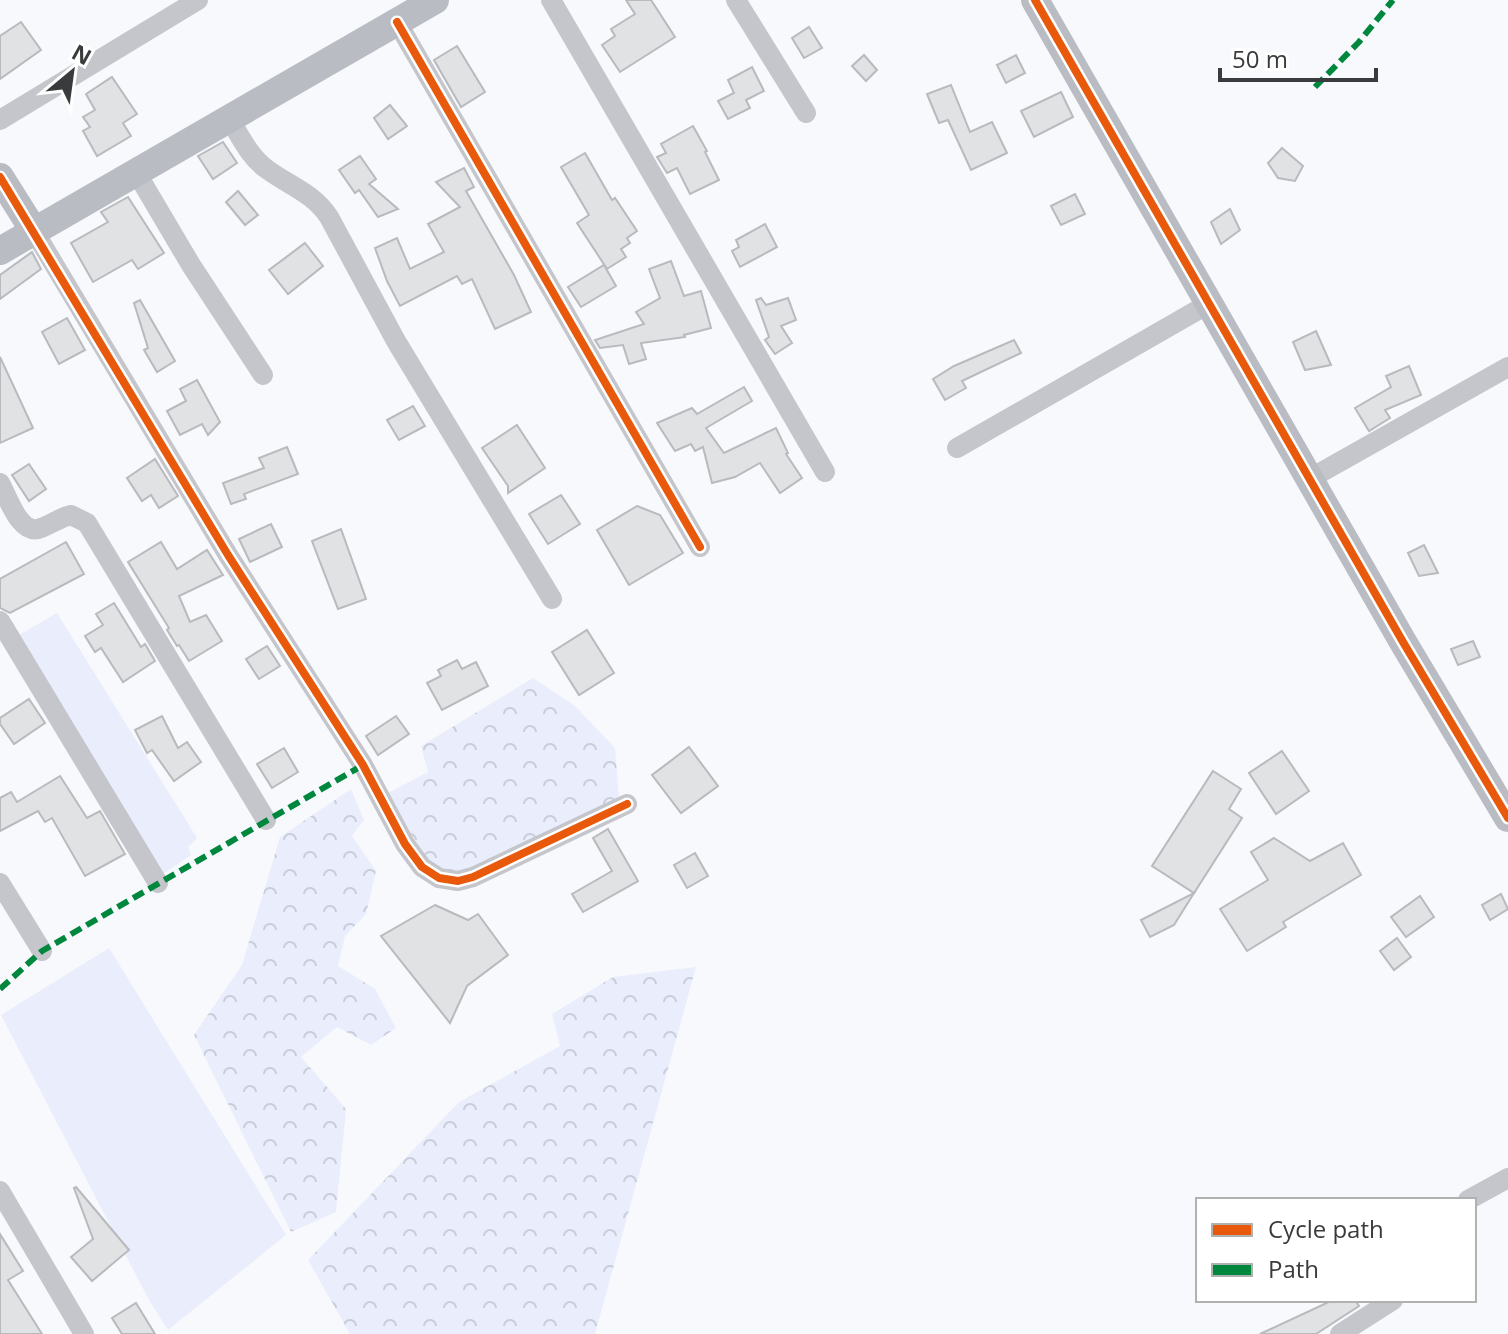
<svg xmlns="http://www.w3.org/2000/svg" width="1508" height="1334" font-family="'Open Sans',sans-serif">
<defs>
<pattern id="forest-crowns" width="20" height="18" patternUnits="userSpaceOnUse" patternTransform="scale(2)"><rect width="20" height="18" fill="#eaeefc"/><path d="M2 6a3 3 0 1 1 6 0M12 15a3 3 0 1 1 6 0" fill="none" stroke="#c9cdd9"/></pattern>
</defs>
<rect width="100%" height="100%" fill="#f7f9fc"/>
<g fill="#eaeefc">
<polygon points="57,613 197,838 188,847 191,855 160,876 19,635"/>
<polygon points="109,948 286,1235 168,1330 150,1302 1,1015"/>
</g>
<g fill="url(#forest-crowns)">
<polygon points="533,678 575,706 615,748 619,799 483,864 455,873 425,861 386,794 428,772 421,746"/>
<polygon points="351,789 364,820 352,836 376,871 366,914 345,936 338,966 375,989 396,1028 371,1045 337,1027 301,1057 346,1109 336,1212 291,1232 194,1035 242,965 280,837"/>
<polygon points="696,967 595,1334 350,1334 308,1260 459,1102 560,1046 552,1014 613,977"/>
</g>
<g fill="#e0e2e4" stroke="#b9babd" stroke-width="2">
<polygon points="626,0 651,0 675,37 620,72 602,45 615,36 611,29 635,14"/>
<polygon points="21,22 41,50 0,79 0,36"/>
<polygon points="809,27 822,48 804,58 792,38"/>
<polygon points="457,46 485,92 461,107 434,60"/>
<polygon points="864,55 877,70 866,81 852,66"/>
<polygon points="1016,55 1025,73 1006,83 997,65"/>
<polygon points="752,67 764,91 746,100 750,108 728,119 718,101 734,93 728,80"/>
<polygon points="112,77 137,114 123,123 131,136 97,156 83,131 90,127 83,117 95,110 86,94"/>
<polygon points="951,85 970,132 992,122 1007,153 971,170 948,120 939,123 927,94"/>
<polygon points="1061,92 1073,117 1034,137 1021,111"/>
<polygon points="390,105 407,126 388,139 374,118"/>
<polygon points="693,126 707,151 705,152 719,180 690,194 677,168 667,173 657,157 666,153 661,144"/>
<polygon points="223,142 237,163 213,179 198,156"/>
<polygon points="1282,148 1303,166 1295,181 1278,178 1268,163"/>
<polygon points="585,153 612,200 615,198 637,231 627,238 630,243 621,249 626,257 607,269 577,223 589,215 561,167"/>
<polygon points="360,156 376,179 369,184 398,209 378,217 359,190 355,193 339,170"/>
<polygon points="464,168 474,187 466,191 514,275 531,312 495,329 472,279 462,284 457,276 400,306 387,281 375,248 397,238 410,269 444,252 428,224 460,207 436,182"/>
<polygon points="238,191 258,215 245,225 226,202"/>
<polygon points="1075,194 1085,214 1061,225 1051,206"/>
<polygon points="128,197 164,253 138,269 132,260 93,282 71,243 108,222 101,212"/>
<polygon points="1230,209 1240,230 1221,244 1211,222"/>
<polygon points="765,224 777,247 740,267 732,251 739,247 736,240"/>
<polygon points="305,243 323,266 288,294 269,270"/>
<polygon points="32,252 41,269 0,299 0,275"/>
<polygon points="671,261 684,296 701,291 711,328 684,335 685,337 641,343 646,359 629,364 623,345 600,348 595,340 644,324 636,312 660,298 649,269"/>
<polygon points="604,265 616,286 581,307 568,287"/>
<polygon points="761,298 766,305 788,298 796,320 781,326 792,343 775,354 765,340 769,337 756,300"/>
<polygon points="140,300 175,361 157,372 144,350 148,348 134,303"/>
<polygon points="67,318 85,350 59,364 42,332"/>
<polygon points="1316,331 1331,365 1305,370 1293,342"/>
<polygon points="1014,340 1021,353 962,381 966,388 945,400 933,379 954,366"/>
<polygon points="0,357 33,428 0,443"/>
<polygon points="1409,366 1421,395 1385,410 1390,418 1369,431 1355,408 1391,387 1386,376"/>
<polygon points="197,380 220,422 208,435 202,424 180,435 167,411 186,401 180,389"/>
<polygon points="744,387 752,401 706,428 724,453 776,428 788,453 786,454 802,478 780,493 760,463 735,477 712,483 703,447 695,451 691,444 675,451 657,423 692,408 697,414"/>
<polygon points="413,406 425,426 399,440 387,420"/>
<polygon points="517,425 545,468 508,493 508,486 482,448"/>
<polygon points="287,447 298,474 244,494 246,499 231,504 223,483 264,468 259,458"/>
<polygon points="155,459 178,496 159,508 151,495 142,501 127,478"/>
<polygon points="29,464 46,489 29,501 12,475"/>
<polygon points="561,495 580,524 548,544 529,514"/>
<polygon points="637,506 660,515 683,553 629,585 597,530"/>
<polygon points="271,524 282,547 250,562 239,539"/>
<polygon points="341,529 366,599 338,609 312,541"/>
<polygon points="66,542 84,574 10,613 0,608 0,579"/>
<polygon points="161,542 177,569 207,550 223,575 179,596 190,622 206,615 222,641 189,661 179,645 177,646 167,630 169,628 128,562"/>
<polygon points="1424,545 1438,573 1419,576 1408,553"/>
<polygon points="114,603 141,647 145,644 155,661 123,682 101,648 95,652 85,636 103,625 96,614"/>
<polygon points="587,630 614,673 579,695 552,652"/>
<polygon points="1473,641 1480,657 1458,665 1451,649"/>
<polygon points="267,646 280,666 259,679 246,659"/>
<polygon points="457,660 462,669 476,662 488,686 442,710 427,683 441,676 438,670"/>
<polygon points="29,699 45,723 14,744 0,724 0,718"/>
<polygon points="162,716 178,748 187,742 201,762 174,781 152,750 147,753 135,730"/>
<polygon points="396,716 409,734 378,755 366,736"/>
<polygon points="689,747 718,786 681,813 652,775"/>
<polygon points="284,748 298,772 272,788 257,764"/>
<polygon points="1282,751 1309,791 1276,814 1249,773"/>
<polygon points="1213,771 1241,789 1229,809 1242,818 1194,893 1152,866"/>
<polygon points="60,776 87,818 100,811 125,854 85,876 52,818 45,822 38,811 0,831 0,798 11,792 17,802"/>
<polygon points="608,829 638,881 583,912 572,894 612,871 593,838"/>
<polygon points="1274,838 1310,861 1343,843 1361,875 1283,922 1286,927 1247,951 1220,909 1268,880 1251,852"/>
<polygon points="695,853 708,876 687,888 674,865"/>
<polygon points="1194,893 1174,925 1150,937 1141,920"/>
<polygon points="1501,894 1508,909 1490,920 1482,905"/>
<polygon points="1420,896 1434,917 1406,937 1391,917"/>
<polygon points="435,905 468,920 478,914 508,955 467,986 450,1023 381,936"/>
<polygon points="1397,938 1411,957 1394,970 1380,951"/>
<polygon points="76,1187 129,1250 92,1281 71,1257 93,1239 74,1188"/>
<polygon points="0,1234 23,1271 8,1280 42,1334 0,1334"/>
<polygon points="1333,1300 1355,1300 1359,1306 1316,1334 1260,1334"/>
<polygon points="136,1303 155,1334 122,1334 112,1318"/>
</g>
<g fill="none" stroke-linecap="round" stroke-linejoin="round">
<g stroke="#c4c6cc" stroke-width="20">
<polyline points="551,0 825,472"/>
<polyline points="736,0 806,113"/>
<polyline points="397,22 700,547"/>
<path d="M229,118C240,136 250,158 268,170C290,186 313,193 329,217L396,341L552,599"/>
<polyline points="0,120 198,0"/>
<polyline points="136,172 191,265 263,375"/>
<polyline points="34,231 228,555 363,765 405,844 422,867 439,878 458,881 473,877 627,804"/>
<polyline points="957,448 1210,303"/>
<polyline points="1311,478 1508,367"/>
<path d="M0,483C8,497 20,537 41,528C52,524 59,518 71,515L87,523L266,820"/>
<polyline points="0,621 158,883"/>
<polyline points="0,883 42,951"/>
<polyline points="0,1191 84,1334"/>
<polyline points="1468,1200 1508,1178"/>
<polyline points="1340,1334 1393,1300"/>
</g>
<g stroke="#babcc3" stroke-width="28">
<polyline points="1035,0 1403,642 1508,818"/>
<polyline points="0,177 34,231"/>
<polyline points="0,251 435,0"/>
</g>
<g stroke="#00873e" stroke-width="6" stroke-dasharray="12 6" stroke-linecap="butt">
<polyline points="1315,87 1359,42 1393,0"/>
<polyline points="0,989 42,951 363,765"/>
</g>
<g stroke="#fff" stroke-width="13">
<g id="cycleway">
<polyline points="1035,0 1403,642 1508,818"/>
<polyline points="397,22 700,547"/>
<polyline points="0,177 228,555 363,765 405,844 422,867 439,878 458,881 473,877 627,804"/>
</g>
</g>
<use href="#cycleway" stroke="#e8590c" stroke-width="8"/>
</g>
<rect x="1196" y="1198" width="280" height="104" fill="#ffffff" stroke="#b0b1b1" stroke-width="2"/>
<rect x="1212" y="1224" width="40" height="12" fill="#e8590c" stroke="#b0b1b1" stroke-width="2"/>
<text x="1268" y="1238" font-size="24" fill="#3a3b3d">Cycle path</text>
<rect x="1212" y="1264" width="40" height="12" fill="#00873e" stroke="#b0b1b1" stroke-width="2"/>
<text x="1268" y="1278" font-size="24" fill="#3a3b3d">Path</text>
<g transform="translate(72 72) rotate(29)" stroke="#ffffff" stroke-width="6" paint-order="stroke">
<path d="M0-6L14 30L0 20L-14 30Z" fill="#3a3b3d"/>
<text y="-12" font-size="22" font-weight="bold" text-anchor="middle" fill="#3a3b3d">N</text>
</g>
<path d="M1220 68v12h156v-12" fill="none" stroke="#3a3b3d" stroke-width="4"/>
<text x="1232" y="68" font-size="24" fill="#3a3b3d" stroke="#ffffff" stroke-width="6" paint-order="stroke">50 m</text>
</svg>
